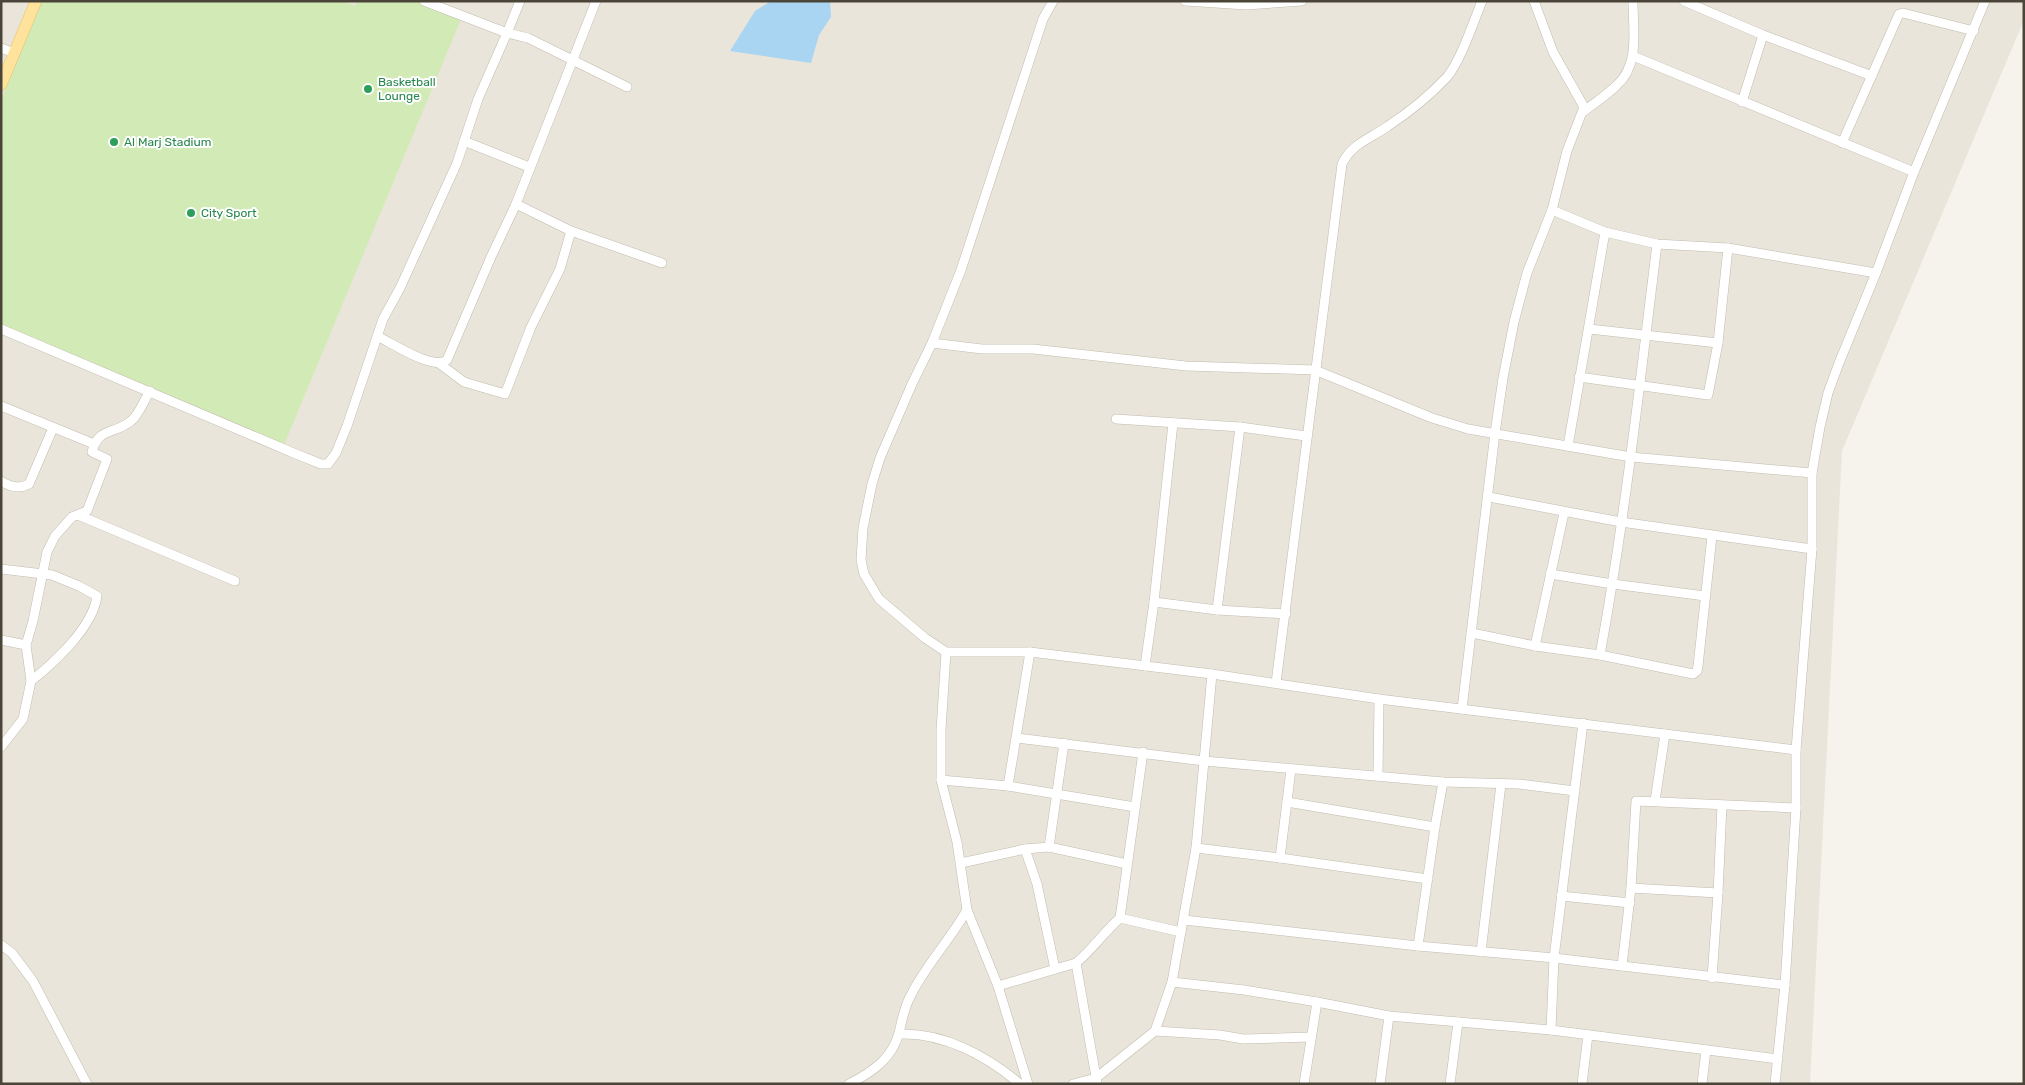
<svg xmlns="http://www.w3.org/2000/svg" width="2025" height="1085" font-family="Rubik,sans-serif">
<rect width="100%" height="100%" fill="#f6f3ec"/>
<polygon fill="#eae5da" points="1,1 2024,1 2024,20 1842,451 1810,1084 1,1084"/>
<polygon fill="#d2eab5" points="41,1 344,1 355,6 357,1 424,1 462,17 284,445 1,326 1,101"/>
<polygon fill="#a9d4f2" points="771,1 830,1 831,17 819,35 811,63 730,51 755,11"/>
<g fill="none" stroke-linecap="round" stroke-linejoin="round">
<g stroke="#c2bbae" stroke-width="10">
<g id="minor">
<polyline points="424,1 507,33 520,1"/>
<polyline points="1053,1 1043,19 961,270 932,343 912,384 880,458 872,484 863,528 861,560 864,574 879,599 925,638 946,652 1030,652 1212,674 1379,699 1796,750"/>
<polyline points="1185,1 1246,5 1302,1"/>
<polyline points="1684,1 1763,35 1872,76"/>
<polyline points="1,48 14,53"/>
<polyline points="1633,56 1914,172"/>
<polyline points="1742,102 1763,35"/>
<path d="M1583,112C1594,103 1607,95 1617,85C1640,64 1633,30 1633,1"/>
<polyline points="464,141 529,167"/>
<polyline points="1842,143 1899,14 1903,13 1974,31"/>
<polyline points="516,204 571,231 662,263"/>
<polyline points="1552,210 1605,232 1657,244 1728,248 1876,273"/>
<polyline points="1,329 296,454 321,464 328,464 336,453 347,426 383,319 400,288 457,163 478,99 507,33 528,38 627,87"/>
<polyline points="1589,329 1718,343"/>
<path d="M377,336C392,343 433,371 447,360L491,257L516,204L596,1"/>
<polyline points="932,343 982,349 1033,349 1186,366 1315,370 1432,418 1468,429 1631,457 1812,473"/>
<polyline points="440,364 464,382 505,394 531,327 560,269 571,231"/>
<polyline points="1579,377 1708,395 1718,343 1728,248"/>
<polyline points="1,406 94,444"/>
<polyline points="1116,419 1240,427 1306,436"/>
<polyline points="1568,446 1605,232"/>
<path d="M1,481C10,487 20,489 29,484L53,428"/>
<polyline points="1489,497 1621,522 1812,549"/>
<polyline points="78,515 235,581"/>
<path d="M1,569L52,575L79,586L97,596C93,627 55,662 31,681"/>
<polyline points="1550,574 1613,584 1705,596"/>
<polyline points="1154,602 1217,610 1286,614"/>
<polyline points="1217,610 1240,427"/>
<polyline points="1472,633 1535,646 1600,655 1693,674 1697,671 1698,666 1712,536"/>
<polyline points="1,640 26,645"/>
<polyline points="1535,646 1564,513"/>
<polyline points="946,652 941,730 941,780 957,842 967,910 998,986 1028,1084"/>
<path d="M1600,655C1625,519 1640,381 1657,244"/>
<polyline points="1145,666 1154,602 1173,423"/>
<path d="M1276,683L1342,164C1352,143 1370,139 1388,126C1408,113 1430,95 1447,77C1461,60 1473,23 1482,1"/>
<polyline points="1462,709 1495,433 1503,378 1514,322 1527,273 1552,210 1567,151 1584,107 1553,52 1534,1"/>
<polyline points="1017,738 1204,761 1443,782 1519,784 1575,791"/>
<path d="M1,747L23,719L31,681L26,645L33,621L47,552L55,536L72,517L87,511L107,459L92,452C98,427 114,435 131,421C139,415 144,400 150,391"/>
<polyline points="1378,776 1379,699"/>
<polyline points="941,780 1008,786 1135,807"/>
<polyline points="1008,786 1030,652"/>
<polyline points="1655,801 1665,734"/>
<polyline points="1287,802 1435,827"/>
<polyline points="1049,847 1064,743"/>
<polyline points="1196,848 1280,858 1428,879"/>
<polyline points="1025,849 1037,884 1055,969"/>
<polyline points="1280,858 1291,769"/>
<polyline points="961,863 1025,849 1049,847 1127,864"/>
<polyline points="1631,888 1718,893"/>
<polyline points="1561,896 1630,903"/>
<polyline points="1120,918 1143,752"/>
<polyline points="1184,920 1418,946 1554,958 1785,985"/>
<polyline points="1,945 12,953 33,981 87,1084"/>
<polyline points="1418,946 1435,827 1443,782"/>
<polyline points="1481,952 1501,784"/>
<path d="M1076,963C1092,950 1104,932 1120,918L1181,932"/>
<polyline points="1622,966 1631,888 1636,801 1796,808"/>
<polyline points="1712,978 1718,893 1722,805"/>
<polyline points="1172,982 1244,990 1317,1002 1389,1016 1551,1030 1778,1059"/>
<polyline points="998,986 1076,963 1097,1083"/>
<polyline points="1551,1030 1554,958 1583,723"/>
<polyline points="1155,1031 1220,1035 1243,1039 1311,1037"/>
<path d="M899,1034C943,1032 987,1056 1020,1084"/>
<path d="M849,1084C872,1072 892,1059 899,1033C902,1021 904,1008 910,997C925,966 950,940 967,910"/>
<polyline points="1073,1084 1096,1078 1155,1031 1172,982 1196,848 1212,674"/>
<polyline points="1304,1084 1317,1002"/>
<polyline points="1380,1084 1389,1016"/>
<polyline points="1450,1084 1458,1022"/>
<polyline points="1582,1084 1588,1035"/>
<polyline points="1702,1084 1706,1050"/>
<polyline points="1775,1084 1785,985 1796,808 1796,750 1812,549 1812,473 1820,427 1828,393 1839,363 1876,273 1914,172 1985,1"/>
</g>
</g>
<g stroke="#e6c16a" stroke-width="12">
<polyline id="major" points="1,85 36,1"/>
</g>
<use href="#minor" stroke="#fff" stroke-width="9"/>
<use href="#major" stroke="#ffe39c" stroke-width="11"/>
</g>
<g fill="#2e9e5b" stroke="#fff" stroke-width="2">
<circle cx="368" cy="89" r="5"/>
<circle cx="114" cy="142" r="5"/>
<circle cx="191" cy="213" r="5"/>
</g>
<g text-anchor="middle" stroke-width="4" stroke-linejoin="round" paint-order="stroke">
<g font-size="12" fill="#27864d" stroke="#fff" text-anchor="start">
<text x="378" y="86">Basketball<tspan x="378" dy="14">Lounge</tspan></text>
<text x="124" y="146">Al Marj Stadium</text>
<text x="201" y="217">City Sport</text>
</g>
</g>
<rect width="2025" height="1085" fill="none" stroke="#4b4439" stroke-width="5"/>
</svg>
